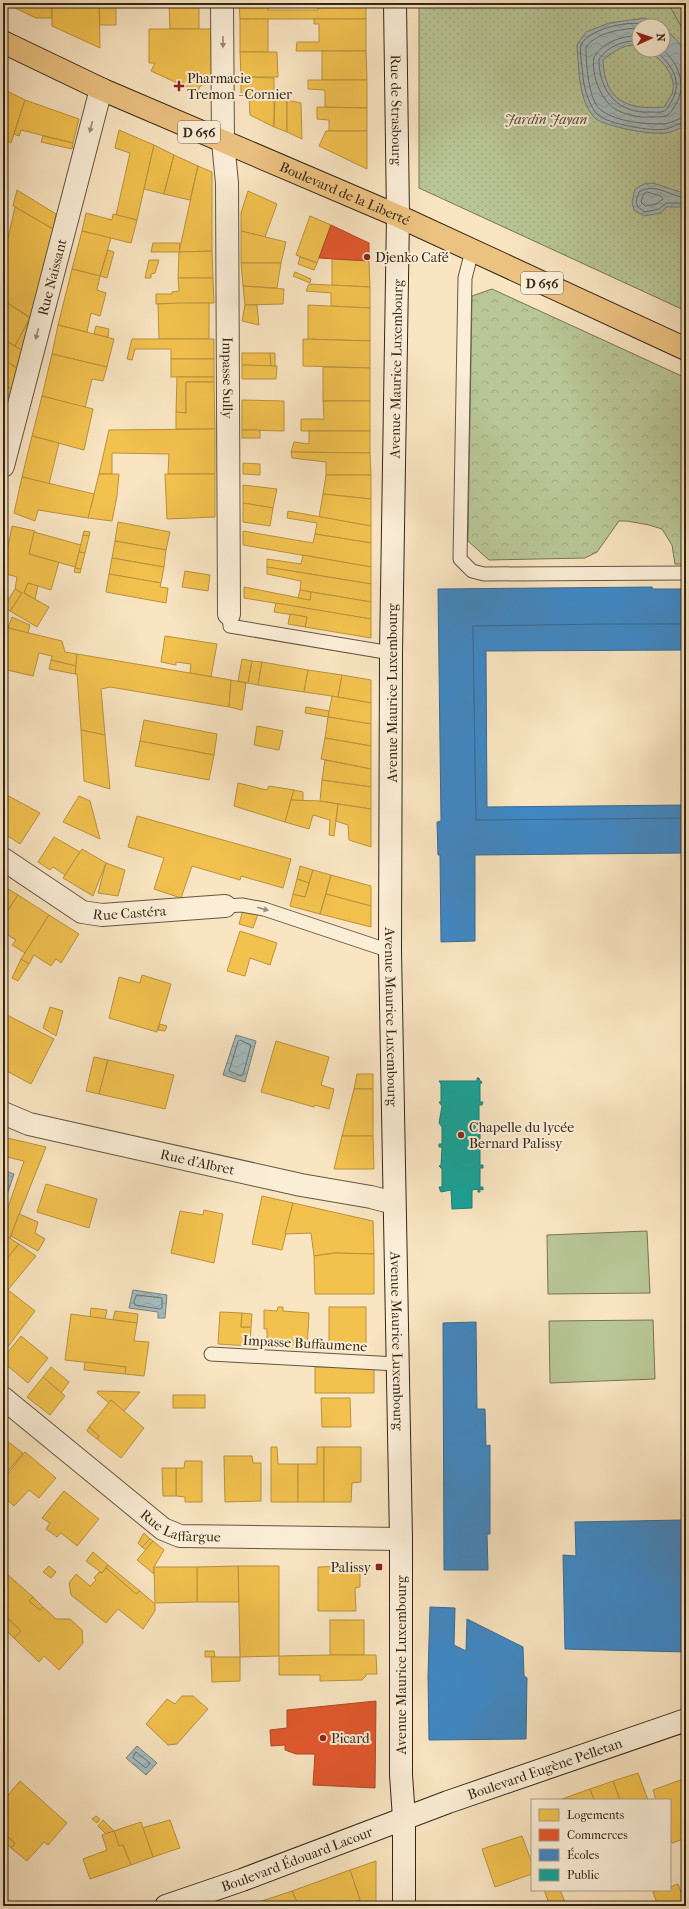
<svg xmlns="http://www.w3.org/2000/svg" width="689" height="1909" font-family="'IM FELL French Canon',serif">
<defs>
<pattern id="grass-dots" width="8" height="8" patternUnits="userSpaceOnUse"><rect width="8" height="8" fill="#b9c697"/><path d="M2 2h.1M6 6h.1" fill="none" stroke="#a0aa81" stroke-width="1.8" stroke-linecap="round"/></pattern>
<pattern id="forest-crowns" width="20" height="18" patternUnits="userSpaceOnUse"><rect width="20" height="18" fill="#b9c697"/><path d="M2 6a3 3 0 1 1 6 0M12 15a3 3 0 1 1 6 0" fill="none" stroke="#a0aa81"/></pattern>
<pattern id="water-waves" width="16" height="10" patternUnits="userSpaceOnUse"><rect width="16" height="10" fill="#a4bcbf"/><path d="M0 5q4-4 8 0t8 0" fill="none" stroke="#8ea1a3"/></pattern>
</defs>
<rect width="100%" height="100%" fill="#f9e5c2"/>
<filter id="stains"><feTurbulence type="fractalNoise" baseFrequency=".005" numOctaves="4"/><feColorMatrix values="0 0 0 0 .2 0 0 0 0 .09 0 0 0 0 .02 0 0 0 .5 -.17"/></filter>
<radialGradient id="worn" r=".72"><stop offset=".6" stop-color="#630" stop-opacity="0"/><stop offset="1" stop-color="#630" stop-opacity=".3"/></radialGradient>
<path fill="url(#grass-dots)" stroke="#767657" fill-rule="evenodd" d="M419,3H686V311L419,188ZM639,26H663V50H639Z"/>
<g fill="url(#forest-crowns)" stroke="#767657">
<polygon points="668,3 686,3 686,35"/>
<polygon points="492,289 686,378 686,564 675,564 672,545 662,529 649,525 627,521 619,521 597,552 585,558 489,560 468,541 472,296"/>
</g>
<g fill="#b9c697" stroke="#767657">
<polygon points="647,1231 650,1293 548,1294 547,1235"/>
<polygon points="653,1320 655,1379 550,1383 549,1321"/>
</g>
<g fill="url(#water-waves)" stroke="#77807c">
<path d="M645,18L659,26H639V45C623,44 615,51 603,60C605,101 626,110 664,107C666,103 670,98 672,94C678,76 661,59 648,50H663V28C671,33 685,47 686,57C689,77 686,105 686,126C680,128 673,132 666,133C652,135 605,127 595,118C578,101 579,67 577,45L586,32L609,23Z"/>
<polygon points="653,183 686,194 686,207 666,207 661,213 644,216 634,210 632,202 635,189 644,184"/>
<polygon points="236,1035 256,1041 245,1082 223,1075"/>
<polygon points="3,1170 14,1174 4,1204 3,1204"/>
<polygon points="133,1290 167,1295 165,1318 158,1318 158,1312 129,1308"/>
<polygon points="137,1746 157,1763 146,1775 126,1758"/>
</g>
<g fill="#f2c14e" stroke="#b9923e">
<polygon points="13,3 52,3 52,18 36,18 13,7"/>
<polygon points="52,3 99,3 100,48 52,26"/>
<polygon points="99,3 116,3 116,25 100,25"/>
<polygon points="169,3 199,3 199,29 170,29"/>
<polygon points="239,3 268,3 268,10 318,10 318,3 366,3 366,19 240,19"/>
<rect x="240" y="19" width="28" height="33"/>
<polygon points="314,19 366,19 366,51 296,51 297,42 319,42 319,24 314,24"/>
<polygon points="149,29 211,29 212,84 201,85 197,92 151,71 155,63 149,63"/>
<polygon points="322,51 366,51 367,80 322,80"/>
<polygon points="240,52 277,52 278,77 241,77"/>
<polygon points="241,77 274,78 274,127 250,115 249,96 241,96"/>
<polygon points="308,80 367,80 367,108 325,107 325,90 308,89"/>
<polygon points="3,89 25,100 11,143 3,139"/>
<polygon points="275,98 287,100 287,132 274,127"/>
<polygon points="25,100 79,119 73,143 21,130 19,136 14,134"/>
<polygon points="287,100 301,103 302,139 287,132"/>
<polygon points="317,107 367,108 367,131 329,131 329,120 317,119"/>
<polygon points="119,130 154,145 137,220 116,215 130,153 115,148"/>
<polygon points="326,131 367,131 367,169 319,146"/>
<polygon points="43,136 73,143 72,149 41,142"/>
<polygon points="154,145 174,155 164,194 144,189"/>
<polygon points="174,155 198,166 190,200 164,194"/>
<polygon points="198,166 212,172 212,251 179,252"/>
<polygon points="17,190 56,214 53,229 13,206"/>
<polygon points="248,191 277,204 265,237 241,231 241,213"/>
<polygon points="15,207 53,229 31,318 3,300 3,260"/>
<polygon points="86,213 112,220 113,214 137,220 131,243 82,231"/>
<polygon points="310,216 331,225 317,263 296,255"/>
<polygon points="82,231 111,238 100,276 72,269"/>
<polygon points="241,231 286,242 281,263 241,263"/>
<polygon points="153,243 180,243 179,252 151,252"/>
<polygon points="108,250 114,252 107,278 100,276"/>
<polygon points="212,251 213,278 178,278 179,252"/>
<polygon points="300,257 317,263 314,270 298,264"/>
<polygon points="332,259 369,261 370,287 332,285"/>
<polygon points="149,260 159,260 155,273 151,274 151,278 145,278"/>
<polygon points="241,263 281,263 277,288 243,286"/>
<polygon points="72,269 100,276 97,290 106,293 100,316 91,313 87,332 58,325"/>
<polygon points="295,272 311,279 310,283 293,276"/>
<polygon points="178,278 213,278 214,303 156,304 156,294 172,294 172,292 179,291"/>
<polygon points="309,284 370,287 370,308 331,306 331,293 306,291"/>
<polygon points="243,286 284,289 283,304 245,305"/>
<polygon points="3,300 30,318 15,346 3,339"/>
<polygon points="179,303 209,303 209,339 159,339 158,304"/>
<polygon points="245,305 257,305 259,325 242,321"/>
<polygon points="308,305 370,308 370,341 308,339"/>
<polygon points="30,318 31,318 23,351 15,346"/>
<polygon points="58,325 114,339 107,367 52,354"/>
<polygon points="96,326 109,329 108,337 94,334"/>
<polygon points="3,339 23,351 18,369 3,359"/>
<polygon points="132,339 214,339 214,359 171,359 171,349 135,349 132,360 127,359"/>
<polygon points="303,339 370,341 370,368 303,366"/>
<polygon points="242,353 270,353 271,366 242,365"/>
<polygon points="270,353 275,353 275,366 271,366"/>
<polygon points="52,354 107,367 103,381 92,379 85,408 42,396"/>
<polygon points="3,359 18,369 13,390 3,384"/>
<rect x="171" y="359" width="43" height="18"/>
<polygon points="242,365 277,366 276,379 242,379"/>
<polygon points="323,367 370,368 370,401 323,401"/>
<polygon points="177,377 214,377 214,382 186,382 186,413 176,412"/>
<polygon points="186,382 214,382 215,429 176,429 176,412 186,413"/>
<polygon points="3,384 13,390 3,428"/>
<polygon points="42,396 93,409 84,450 32,436"/>
<polygon points="242,400 284,401 284,431 242,430"/>
<polygon points="323,401 370,401 370,431 301,431 301,419 324,419"/>
<polygon points="215,429 215,474 168,474 169,454 112,453 112,474 99,474 109,430"/>
<rect x="242" y="430" width="18" height="8"/>
<polygon points="309,431 370,431 370,453 291,452 294,442 309,444"/>
<polygon points="32,436 59,443 49,484 22,477"/>
<polygon points="291,452 370,453 371,475 326,475 326,462 292,458"/>
<polygon points="243,463 260,464 260,475 243,474"/>
<polygon points="99,474 119,474 117,496 112,521 88,518"/>
<polygon points="165,474 215,474 215,517 167,519"/>
<polygon points="326,475 371,475 371,499 323,494"/>
<polygon points="22,477 94,494 88,518 38,510 35,521 14,513"/>
<polygon points="243,485 277,489 273,508 243,503"/>
<polygon points="323,494 371,499 371,526 319,517"/>
<polygon points="243,503 273,508 270,526 243,522"/>
<polygon points="288,511 371,526 371,543 315,534 317,523 287,518"/>
<polygon points="118,522 170,532 166,550 115,541"/>
<polygon points="12,526 35,531 29,554 59,562 51,590 28,583 24,593 49,607 37,627 10,611 22,593 15,589 17,577 3,573"/>
<polygon points="84,531 90,532 89,536 83,535"/>
<polygon points="243,531 313,543 315,534 371,543 371,567 243,545"/>
<polygon points="34,532 81,545 75,567 29,554"/>
<polygon points="83,535 89,536 85,553 79,552"/>
<polygon points="115,541 166,550 164,567 112,558"/>
<polygon points="79,552 85,553 81,569 75,568"/>
<polygon points="303,555 371,567 371,584 267,567 267,559 301,564"/>
<polygon points="112,558 164,567 161,583 109,574"/>
<polygon points="267,567 371,584 371,602 300,590 301,581 267,574"/>
<polygon points="75,568 81,569 80,573 74,572"/>
<polygon points="185,571 210,575 208,591 182,587"/>
<polygon points="109,574 161,583 160,587 168,588 166,603 106,592"/>
<polygon points="28,583 38,586 35,599 24,593"/>
<polygon points="244,587 310,600 311,592 371,602 371,619 244,598"/>
<polygon points="15,589 22,593 10,611 4,607"/>
<polygon points="300,590 311,592 310,600 298,598"/>
<polygon points="276,603 371,619 371,638 305,627 307,617 274,612"/>
<polygon points="290,614 307,617 305,627 288,624"/>
<polygon points="12,617 30,625 28,633 8,628"/>
<polygon points="4,627 62,641 65,652 77,654 76,666 51,660 52,656 39,653 33,676 3,669"/>
<polygon points="165,636 217,644 211,677 190,673 191,664 176,662 176,665 161,662"/>
<polygon points="77,654 231,680 229,707 110,687 101,689 105,735 81,730 77,674 75,674"/>
<polygon points="242,659 252,661 248,683 238,681"/>
<polygon points="51,660 76,666 75,674 49,669"/>
<polygon points="252,661 262,662 258,685 248,683"/>
<polygon points="262,662 308,670 304,692 258,685"/>
<polygon points="308,670 342,675 338,697 304,692"/>
<polygon points="342,675 371,680 371,703 338,697"/>
<polygon points="231,680 246,683 242,710 229,707"/>
<polygon points="332,696 371,703 371,724 328,717"/>
<polygon points="306,707 329,711 328,717 305,713"/>
<polygon points="328,717 371,724 371,746 325,738"/>
<polygon points="144,720 217,734 214,755 140,741"/>
<polygon points="257,726 283,731 279,750 254,745"/>
<polygon points="81,730 105,735 110,789 84,781"/>
<polygon points="325,738 371,746 371,769 321,759"/>
<polygon points="140,741 214,755 209,780 135,766"/>
<polygon points="325,760 371,769 371,787 322,780"/>
<polygon points="322,780 371,787 371,809 320,801"/>
<polygon points="238,783 267,790 269,786 294,790 285,822 234,806"/>
<polygon points="294,790 303,792 303,801 291,800"/>
<polygon points="3,793 40,813 20,844 6,835 3,839"/>
<polygon points="79,796 90,801 100,839 63,822"/>
<polygon points="291,800 320,801 338,804 334,836 329,835 330,820 313,815 309,829 285,822"/>
<polygon points="338,804 371,809 371,847 349,840 348,825 336,821"/>
<polygon points="137,816 291,859 283,888 241,876 240,880 192,866 181,898 154,889 164,858 128,847"/>
<polygon points="54,837 80,852 65,875 53,867 50,870 38,862"/>
<polygon points="82,849 106,863 93,896 63,878"/>
<polygon points="106,863 125,870 118,896 98,893"/>
<polygon points="300,866 313,870 309,883 297,879"/>
<polygon points="313,870 331,875 320,914 290,906 293,894 305,897"/>
<polygon points="331,875 371,886 371,906 326,894"/>
<polygon points="297,879 309,883 305,897 293,894"/>
<polygon points="3,886 18,895 3,918"/>
<polygon points="326,894 371,906 371,927 320,914"/>
<polygon points="18,895 49,915 25,953 12,945 16,940 3,932 3,918"/>
<polygon points="243,910 258,914 253,928 239,924"/>
<polygon points="49,915 79,934 61,963 56,959 51,966 34,955 29,964 21,959"/>
<polygon points="240,931 277,943 270,965 250,958 245,976 227,971"/>
<polygon points="21,959 29,964 18,981 12,978"/>
<polygon points="142,975 171,984 157,1032 109,1018 119,977 140,983"/>
<polygon points="50,1007 63,1011 56,1036 43,1028"/>
<polygon points="3,1013 54,1039 31,1084 3,1069"/>
<polygon points="160,1024 167,1026 165,1031 158,1030"/>
<polygon points="276,1041 329,1057 321,1085 334,1089 329,1109 315,1105 314,1107 261,1092"/>
<polygon points="94,1057 108,1060 99,1094 86,1091"/>
<polygon points="108,1060 174,1075 165,1109 99,1094"/>
<polygon points="357,1074 373,1074 373,1089 354,1089"/>
<polygon points="354,1089 373,1089 373,1136 342,1136"/>
<polygon points="342,1136 373,1136 374,1169 334,1169"/>
<polygon points="3,1137 46,1147 10,1238 3,1234 3,1222 24,1161 3,1156"/>
<polygon points="46,1184 97,1199 89,1228 37,1212"/>
<polygon points="262,1196 293,1203 282,1250 252,1244"/>
<polygon points="293,1203 373,1221 374,1254 334,1253 314,1256 311,1233 285,1234"/>
<polygon points="204,1210 223,1214 214,1263 171,1253 180,1211 203,1215"/>
<polygon points="19,1214 38,1222 35,1233 45,1239 38,1251 11,1236"/>
<polygon points="3,1234 19,1244 3,1263"/>
<polygon points="19,1244 36,1256 7,1291 3,1288 3,1263"/>
<polygon points="334,1253 374,1254 374,1294 315,1294 314,1256"/>
<polygon points="8,1290 35,1311 3,1353 3,1297"/>
<polygon points="278,1307 283,1307 283,1311 309,1313 307,1349 267,1346 267,1329 264,1329 264,1310 277,1311"/>
<rect x="329" y="1307" width="37" height="42"/>
<polygon points="91,1308 107,1310 105,1319 90,1317"/>
<polygon points="115,1311 138,1314 137,1323 113,1320"/>
<polygon points="220,1312 242,1313 241,1327 251,1327 250,1346 218,1344"/>
<polygon points="242,1313 252,1314 251,1327 241,1327"/>
<polygon points="71,1314 137,1323 134,1341 149,1342 144,1376 125,1374 126,1367 65,1360"/>
<polygon points="21,1336 48,1358 28,1383 3,1362 3,1358"/>
<polygon points="85,1362 126,1367 125,1374 84,1370"/>
<polygon points="51,1367 69,1382 61,1393 43,1377"/>
<polygon points="315,1367 374,1368 374,1393 315,1393"/>
<polygon points="43,1377 65,1396 50,1415 27,1397"/>
<polygon points="98,1391 140,1392 124,1411 111,1400 109,1403 97,1393"/>
<rect x="173" y="1395" width="32" height="13"/>
<polygon points="321,1398 350,1398 351,1427 322,1427"/>
<polygon points="111,1400 144,1428 121,1458 97,1439 99,1436 89,1427"/>
<polygon points="89,1427 99,1436 97,1439 87,1431"/>
<polygon points="3,1438 23,1453 3,1477"/>
<polygon points="271,1447 277,1447 278,1464 298,1464 298,1502 271,1502"/>
<polygon points="317,1447 324,1447 324,1502 298,1502 298,1464 317,1464"/>
<polygon points="324,1447 361,1447 361,1482 352,1483 351,1502 324,1502"/>
<polygon points="25,1452 56,1478 39,1498 29,1490 14,1506 3,1496 3,1480"/>
<polygon points="224,1456 252,1456 253,1463 261,1463 261,1501 225,1502"/>
<polygon points="185,1461 202,1461 202,1502 185,1502 185,1497 176,1496 176,1468 184,1468"/>
<polygon points="162,1468 176,1468 176,1496 163,1496"/>
<polygon points="64,1491 99,1519 77,1546 61,1533 57,1537 46,1529 50,1523 42,1518"/>
<polygon points="144,1533 150,1539 142,1547 138,1543"/>
<polygon points="150,1539 153,1541 146,1550 142,1547"/>
<polygon points="153,1541 164,1550 154,1567 154,1574 137,1560"/>
<polygon points="93,1552 108,1565 102,1573 86,1561"/>
<polygon points="108,1565 140,1591 136,1594 106,1568"/>
<polygon points="49,1566 56,1572 51,1578 43,1572"/>
<polygon points="238,1566 279,1566 279,1656 240,1657"/>
<polygon points="238,1566 239,1602 197,1602 197,1567"/>
<polygon points="360,1566 360,1587 355,1588 356,1611 318,1611 318,1567"/>
<polygon points="154,1567 197,1567 197,1602 155,1603"/>
<polygon points="106,1568 136,1594 140,1591 155,1604 155,1611 143,1629 118,1609 106,1623 71,1595 69,1583 76,1574 90,1586 96,1580 94,1578 99,1572 102,1573"/>
<polygon points="6,1575 8,1575 33,1597 29,1601 40,1610 43,1607 56,1619 70,1619 82,1630 83,1643 59,1670 44,1656 39,1662 14,1638 21,1631 3,1614 3,1578"/>
<polygon points="33,1597 43,1607 40,1610 29,1601"/>
<polygon points="3,1614 21,1631 14,1638 3,1628"/>
<rect x="330" y="1620" width="34" height="35"/>
<polygon points="205,1651 214,1651 215,1657 205,1657"/>
<polygon points="330,1655 376,1655 377,1674 366,1674 366,1676 362,1680 320,1681 320,1675 279,1675 279,1656"/>
<polygon points="211,1657 240,1657 240,1681 212,1682"/>
<polygon points="182,1696 193,1696 208,1709 177,1744 168,1745 146,1724 167,1699 175,1704"/>
<polygon points="638,1773 648,1800 620,1800 613,1781"/>
<polygon points="686,1778 686,1838 672,1843 670,1838 670,1800 656,1800 653,1790"/>
<polygon points="20,1781 67,1823 48,1845 44,1842 27,1861 11,1848 15,1843 3,1833 3,1801"/>
<polygon points="613,1781 620,1800 594,1800 590,1789"/>
<polygon points="590,1789 594,1800 562,1799"/>
<polygon points="96,1816 100,1819 97,1823 92,1819"/>
<polygon points="103,1820 114,1831 106,1834 98,1826"/>
<polygon points="170,1820 180,1848 153,1857 142,1828"/>
<polygon points="141,1822 153,1857 131,1865 123,1845 119,1846 114,1831"/>
<polygon points="114,1831 119,1846 123,1845 131,1865 90,1879 83,1859 107,1850 102,1835"/>
<polygon points="3,1833 15,1843 11,1848 3,1840"/>
<polygon points="522,1836 532,1863 532,1874 495,1887 482,1849"/>
<polygon points="376,1861 376,1906 344,1906 360,1900 350,1870"/>
<polygon points="350,1870 360,1900 344,1906 299,1906 292,1891"/>
<polygon points="678,1884 685,1903 681,1906 658,1906 653,1892 660,1890 670,1890 670,1887"/>
<polygon points="544,1890 560,1890 565,1902 550,1906"/>
<polygon points="292,1891 299,1906 263,1906 259,1902"/>
</g>
<g fill="#e4572e" stroke="#af4827">
<polygon points="331,225 369,243 369,261 319,258"/>
<polygon points="376,1701 375,1788 313,1785 315,1754 296,1754 285,1750 285,1745 271,1746 270,1730 287,1728 287,1710"/>
</g>
<g fill="#3f88c5" stroke="#3b6b91">
<polygon points="652,587 653,589 686,589 686,624 473,626 476,820 686,818 686,853 475,855 475,941 441,942 440,855 438,855 437,822 441,821 438,589"/>
<polygon points="606,624 686,624 686,650 486,651 487,807 686,805 686,818 476,820 473,626"/>
<polygon points="476,1322 477,1409 485,1409 486,1446 490,1445 490,1534 487,1534 488,1570 444,1570 443,1323"/>
<polygon points="683,1520 686,1520 686,1652 565,1649 563,1555 576,1556 575,1522"/>
<polygon points="430,1607 455,1608 454,1645 466,1651 467,1619 523,1647 524,1676 527,1678 526,1739 429,1740 428,1676"/>
</g>
<polygon fill="#17a398" stroke="#1f7e71" points="477,1078 479,1078 480,1081 481,1081 482,1083 480,1083 480,1102 483,1102 482,1105 479,1105 479,1123 482,1123 482,1126 480,1126 480,1144 482,1144 482,1148 480,1148 480,1165 483,1165 483,1168 480,1168 480,1187 483,1187 483,1190 480,1189 480,1192 478,1192 478,1189 472,1190 472,1208 452,1209 451,1190 441,1192 440,1190 439,1187 442,1187 442,1169 439,1166 441,1165 442,1147 439,1147 439,1144 442,1144 442,1127 439,1123 442,1106 439,1102 441,1102 441,1084 439,1081 477,1081"/>
<g fill="none" stroke-linecap="round" stroke-linejoin="round">
<g stroke="#6c716b" stroke-width="1">
<path d="M650,26C636,18 588,28 581,45C579,51 583,71 583,78C584,88 590,108 598,115C608,124 653,132 666,129C673,127 679,123 686,122"/>
<path d="M639,28C621,29 597,32 586,47C586,62 588,102 602,111C618,122 644,124 662,124C671,124 678,118 686,117"/>
<path d="M639,36C623,35 603,42 594,57C591,74 600,99 615,109C625,115 640,118 651,117C656,117 662,117 666,116C671,114 673,108 676,104C687,85 679,64 663,50"/>
<path d="M639,41C624,40 608,46 599,59C599,92 618,114 651,112C656,112 663,113 666,110C668,108 670,104 671,102C684,81 671,64 655,50"/>
<polygon points="647,192 661,196 663,199 656,204 645,206 641,202 643,195"/>
<path d="M686,198C670,196 654,182 639,192L636,202L638,207L645,212L659,209L666,203H686"/>
<polygon points="240,1040 251,1045 243,1075 241,1076 229,1071 238,1042"/>
<polygon points="137,1295 162,1298 162,1308 160,1309 135,1305 134,1302"/>
<polygon points="136,1752 150,1763 146,1768 133,1758"/>
</g>
<g stroke="#645642" stroke-width="15">
<g id="lane">
<polyline points="472,251 465,278 460,559 472,571 484,574 686,573"/>
<polyline points="229,614 230,626 391,653"/>
<polyline points="225,906 242,905 264,909 390,951"/>
<polyline points="211,1354 397,1364"/>
</g>
</g>
<g stroke="#645642" stroke-width="24">
<g id="street">
<path id="s1" d="M222,3L223,142L227,183L229,614"/>
<path id="s2" d="M3,466L101,89"/>
<path id="s3" d="M3,859L82,912L102,915L225,906"/>
<path id="s4" d="M3,1113L29,1124L301,1185L371,1197L394,1203"/>
<path id="s5" d="M3,1398L163,1529L180,1536L401,1539"/>
</g>
</g>
<g stroke="#332617" stroke-width="24">
<g id="secondary">
<path id="s6" d="M395,3L398,216L391,653L390,951L401,1539V1775L404,1818V1906"/>
<path id="s7" d="M166,1906L242,1880L448,1802L686,1720"/>
</g>
</g>
<g stroke="#332617" stroke-width="24">
<g id="primary">
<path id="s8" d="M3,42L101,89L398,216L686,349"/>
</g>
</g>
<use href="#lane" stroke="#fbeed7" stroke-width="13"/>
<use href="#street" stroke="#fbeed7" stroke-width="22"/>
<use href="#secondary" stroke="#fbeed7" stroke-width="22"/>
<use href="#primary" stroke="#ecc281" stroke-width="22"/>
</g>
<defs><path id="oneway-solid" d="M-6-.8H1V-3.2L6.5 0L1 3.2V.8H-6Z"/></defs>
<g fill="#978a77">
<use href="#oneway-solid" transform="translate(223 42) rotate(90)"/>
<use href="#oneway-solid" transform="translate(91 127) rotate(104)"/>
<use href="#oneway-solid" transform="translate(37 334) rotate(104)"/>
<use href="#oneway-solid" transform="translate(263 909) rotate(16)"/>
</g>
<g fill="#8f2418" stroke="#fbeed7" stroke-width="1.5">
<path d="M177 80h4v4h4v4h-4v4h-4v-4h-4v-4h4z"/>
<circle cx="367" cy="257" r="4"/>
<circle cx="461" cy="1135" r="4"/>
<rect x="375" y="1563" width="8" height="8" rx="2"/>
<circle cx="323" cy="1738" r="4"/>
</g>
<g text-anchor="middle" stroke-width="4" stroke-linejoin="round" paint-order="stroke">
<g fill="#fbeed7" stroke="#6f6251" stroke-width="1">
<rect x="178" y="121" width="42" height="22" rx="3"/>
<rect x="521" y="272" width="42" height="22" rx="3"/>
</g>
<g font-size="13" font-weight="bold" fill="#332617">
<text x="199" y="137">D 656</text>
<text x="542" y="288">D 656</text>
</g>
<g font-size="14" fill="#332617" stroke="#fbeed7" text-anchor="start">
<text x="187" y="83">Pharmacie<tspan x="187" dy="16">Tremon - Cornier</tspan></text>
<text x="375" y="262">Djenko Café</text>
<text x="469" y="1132">Chapelle du lycée<tspan x="469" dy="16">Bernard Palissy</tspan></text>
<text x="371" y="1572" text-anchor="end">Palissy</text>
<text x="331" y="1743">Picard</text>
</g>
<g font-size="14" fill="#332617" stroke="#fbeed7">
<text dy="5" stroke="none"><textPath href="#s6" startOffset="107">Rue de Strasbourg</textPath></text>
<text dy="5" stroke="none"><textPath href="#s8" startOffset="374">Boulevard de la Liberté</textPath></text>
<text dy="5" stroke="none"><textPath href="#s2" startOffset="195">Rue Naissant</textPath></text>
<text transform="translate(396 369) rotate(-89)" y="5">Avenue Maurice Luxembourg</text>
<text dy="5" stroke="none"><textPath href="#s1" startOffset="375">Impasse Sully</textPath></text>
<text transform="translate(392 693) rotate(-90)" y="5">Avenue Maurice Luxembourg</text>
<text dy="5" stroke="none"><textPath href="#s3" startOffset="143">Rue Castéra</textPath></text>
<text dy="5" stroke="none"><textPath href="#s6" startOffset="1014">Avenue Maurice Luxembourg</textPath></text>
<text dy="5" stroke="none"><textPath href="#s4" startOffset="201">Rue d’Albret</textPath></text>
<text dy="5" stroke="none"><textPath href="#s6" startOffset="1338">Avenue Maurice Luxembourg</textPath></text>
<text transform="translate(305 1343) rotate(3)" y="5">Impasse Buffaumene</text>
<text dy="5" stroke="none"><textPath href="#s5" startOffset="223">Rue Laffargue</textPath></text>
<text transform="translate(401 1665) rotate(-90)" y="5">Avenue Maurice Luxembourg</text>
<text dy="5" stroke="none"><textPath href="#s7" startOffset="403">Boulevard Eugène Pelletan</textPath></text>
<text dy="5" stroke="none"><textPath href="#s7" startOffset="139">Boulevard Édouard Lacour</textPath></text>
</g>
<g font-size="14" font-style="italic" fill="#544e37" stroke="#fbeed7">
<text x="546" y="124">Jardin Jayan</text>
</g>
</g>
<rect width="689" height="1909" fill="none" stroke="#f9e5c2" stroke-width="16"/>
<rect x="4" y="4" width="681" height="1901" fill="none" stroke="#332617" stroke-width="2"/>
<rect x="8" y="8" width="673" height="1893" fill="none" stroke="#332617"/>
<rect x="531" y="1799" width="140" height="92" fill="#fbeed7" stroke="#ab9e8a"/>
<rect x="539" y="1809" width="20" height="12" fill="#f2c14e" stroke="#ab9e8a"/>
<text x="567" y="1819" font-size="12" fill="#332617">Logements</text>
<rect x="539" y="1829" width="20" height="12" fill="#e4572e" stroke="#ab9e8a"/>
<text x="567" y="1839" font-size="12" fill="#332617">Commerces</text>
<rect x="539" y="1849" width="20" height="12" fill="#3f88c5" stroke="#ab9e8a"/>
<text x="567" y="1859" font-size="12" fill="#332617">Écoles</text>
<rect x="539" y="1869" width="20" height="12" fill="#17a398" stroke="#ab9e8a"/>
<text x="567" y="1879" font-size="12" fill="#332617">Public</text>
<g transform="translate(651 38) rotate(87)"><circle r="19" fill="#fbeed7" stroke="#ab9e8a"/>
<path d="M0-3L7 15L0 10L-7 15Z" fill="#8f2418"/>
<text y="-6" font-size="11" font-weight="bold" text-anchor="middle" fill="#332617">N</text>
</g>
<rect width="100%" height="100%" filter="url(#stains)"/>
<rect width="100%" height="100%" fill="url(#worn)"/>
</svg>
